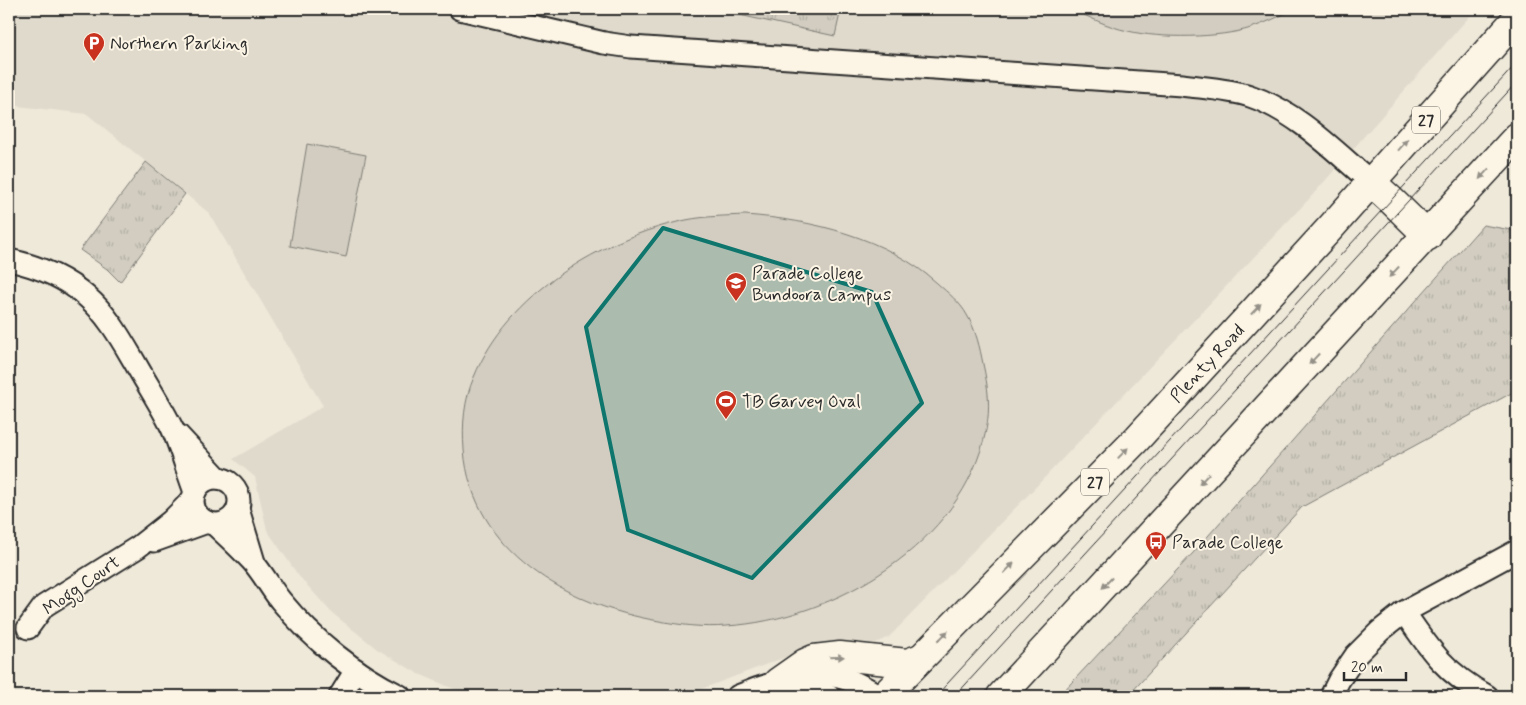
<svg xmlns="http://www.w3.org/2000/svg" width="1526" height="705" font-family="Mynerve,sans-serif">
<defs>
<pattern id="park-tufts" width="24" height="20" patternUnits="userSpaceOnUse" patternTransform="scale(1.25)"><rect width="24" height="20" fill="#d2cdc0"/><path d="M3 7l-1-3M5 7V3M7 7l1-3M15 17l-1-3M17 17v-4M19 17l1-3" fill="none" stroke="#b4b0a5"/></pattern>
</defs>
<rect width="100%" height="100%" fill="#efe9da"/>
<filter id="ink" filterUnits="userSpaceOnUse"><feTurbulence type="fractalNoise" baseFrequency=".02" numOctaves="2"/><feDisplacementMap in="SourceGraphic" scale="10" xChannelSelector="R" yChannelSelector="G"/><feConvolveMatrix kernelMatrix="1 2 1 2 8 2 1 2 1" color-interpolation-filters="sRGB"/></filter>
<g filter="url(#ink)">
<polygon fill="#e0dacc" points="9,9 1476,9 1309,199 1029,494 889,637 874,644 849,643 812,647 683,696 478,696 461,692 417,673 377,649 331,612 298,575 267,530 255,477 233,459 323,406 209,213 87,114 9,105"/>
<g fill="#d2cdc0" stroke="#7e7c76">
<path d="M1071,9H1294C1281,16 1265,23 1251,28C1220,38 1160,39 1128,31C1108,27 1089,17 1071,9Z"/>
<polygon points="307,144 366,155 346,257 290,246"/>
<path d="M745,215C813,220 885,237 937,283C948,293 960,302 967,315C976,330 980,348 983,364C988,386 991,408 986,430C964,543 834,620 726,626C704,628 680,625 659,621C568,606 472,551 464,450C462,425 464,400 474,377C508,294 601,238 686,220C706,216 726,216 745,215Z"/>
</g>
<g fill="url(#park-tufts)" stroke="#7e7c76">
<polygon points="712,9 841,9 835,36"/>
<polygon points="146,162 185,194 120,282 107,269 80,250"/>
<polygon points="1483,225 1517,231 1517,390 1302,507 1128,696 1059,696 1193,553"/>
</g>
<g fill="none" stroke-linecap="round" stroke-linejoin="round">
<g stroke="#2b2b2b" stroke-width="25">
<g id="minor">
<path d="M460,9L604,43L631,47L1182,85C1204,88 1229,89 1250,96C1297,112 1333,150 1371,182"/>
<path d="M9,260C37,266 65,277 87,297C107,314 121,339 134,361C146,383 161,405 172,428C181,448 187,471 195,492"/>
<polyline points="178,435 218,478"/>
<circle cx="216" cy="501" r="23"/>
<polyline points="238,509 254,562"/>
<path d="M214,524C227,536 240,548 252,561C263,573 271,589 281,601C313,640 355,674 400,696"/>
<polyline points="154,541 207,522"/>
<path d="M1404,612C1430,650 1445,673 1487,696"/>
<polyline points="28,628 44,606 138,547 171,521 193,499"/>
<polyline points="340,696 356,670"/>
<path d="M738,696C764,685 805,672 833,676C850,678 866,688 880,696"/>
<path d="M781,696C798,693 813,691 829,696"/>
<polyline points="1331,696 1339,680 1356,655 1380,631 1404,612 1517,551"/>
</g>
</g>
<g stroke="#2b2b2b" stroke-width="31">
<g id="highway">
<polyline points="1371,182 1391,200 1428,236"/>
<polyline points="778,682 805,663 814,659 840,656 907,663 921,658"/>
<polyline points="884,696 1134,442 1333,225 1517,18"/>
<polyline points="1001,696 1517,137"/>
</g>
</g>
<use href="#minor" stroke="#fcf5e5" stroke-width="21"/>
<use href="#highway" stroke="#fcf5e5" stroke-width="28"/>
<g stroke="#2b2b2b" stroke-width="1">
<polyline points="936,696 1517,63"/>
<polyline points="955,696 1517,82"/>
</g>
</g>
<defs><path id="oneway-solid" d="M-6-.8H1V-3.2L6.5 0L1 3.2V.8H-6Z" transform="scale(1.25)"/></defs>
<g fill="#949088">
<use href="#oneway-solid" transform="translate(1403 145) rotate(-48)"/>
<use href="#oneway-solid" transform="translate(1484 174) rotate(132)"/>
<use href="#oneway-solid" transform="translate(1394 272) rotate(133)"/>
<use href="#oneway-solid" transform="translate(1256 309) rotate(-47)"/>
<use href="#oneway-solid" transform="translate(1314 359) rotate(133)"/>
<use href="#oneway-solid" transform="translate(1123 453) rotate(-46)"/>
<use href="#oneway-solid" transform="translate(1204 479) rotate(133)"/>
<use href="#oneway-solid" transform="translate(1009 568) rotate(-46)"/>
<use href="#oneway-solid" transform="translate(1107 583) rotate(133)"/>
<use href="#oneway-solid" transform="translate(943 636) rotate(-45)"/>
<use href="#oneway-solid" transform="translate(837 657) rotate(-2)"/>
</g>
</g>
<path fill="#0f766e" fill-opacity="0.2" stroke="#0f766e" stroke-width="4" stroke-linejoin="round" d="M663,228L872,292L922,403L752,578L628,530L586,327Z"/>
<defs>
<g id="parking-pin" transform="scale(1.125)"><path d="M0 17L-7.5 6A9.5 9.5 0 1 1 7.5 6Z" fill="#c8321e" stroke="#fcf5e5"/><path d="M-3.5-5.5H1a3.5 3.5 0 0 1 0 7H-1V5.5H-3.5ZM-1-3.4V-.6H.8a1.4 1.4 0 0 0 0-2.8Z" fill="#fff"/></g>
<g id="school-pin" transform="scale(1.125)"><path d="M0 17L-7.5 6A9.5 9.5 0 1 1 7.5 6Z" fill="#c8321e" stroke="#fcf5e5"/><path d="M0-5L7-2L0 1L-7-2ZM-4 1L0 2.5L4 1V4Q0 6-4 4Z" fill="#fff"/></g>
<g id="stadium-pin" transform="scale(1.125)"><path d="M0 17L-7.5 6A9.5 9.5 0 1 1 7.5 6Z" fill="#c8321e" stroke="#fcf5e5"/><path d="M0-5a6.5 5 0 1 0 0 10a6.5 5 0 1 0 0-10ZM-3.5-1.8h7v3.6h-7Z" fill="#fff"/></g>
<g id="bus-pin" transform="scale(1.125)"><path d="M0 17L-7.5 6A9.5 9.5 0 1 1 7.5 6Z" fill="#c8321e" stroke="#fcf5e5"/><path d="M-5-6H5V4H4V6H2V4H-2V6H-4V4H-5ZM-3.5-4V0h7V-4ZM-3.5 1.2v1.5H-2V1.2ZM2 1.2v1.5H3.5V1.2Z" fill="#fff"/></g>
</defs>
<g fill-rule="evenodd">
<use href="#parking-pin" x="94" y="43"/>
<use href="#school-pin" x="736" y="283"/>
<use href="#stadium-pin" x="726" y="401"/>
<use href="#bus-pin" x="1156" y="542"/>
</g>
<g text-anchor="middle" stroke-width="4" stroke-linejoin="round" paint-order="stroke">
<g fill="#fcf5e5" stroke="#6a6863" stroke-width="1">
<rect x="1412" y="106.5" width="28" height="27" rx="4"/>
<rect x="1081" y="468.5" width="28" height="27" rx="4"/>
</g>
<g font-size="16" font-weight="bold" fill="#2b2b2b">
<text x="1426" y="126">27</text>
<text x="1095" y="488">27</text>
</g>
<g font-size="18" fill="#2b2b2b" stroke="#fcf5e5" text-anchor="start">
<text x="110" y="49">Northern Parking</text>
<text x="752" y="279">Parade College<tspan x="752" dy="21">Bundoora Campus</tspan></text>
<text x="742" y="407">TB Garvey Oval</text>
<text x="1172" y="548">Parade College</text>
</g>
<g font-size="18" fill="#2b2b2b" stroke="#fcf5e5">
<text transform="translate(1207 363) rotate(-47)" y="6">Plenty Road</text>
<text transform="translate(81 585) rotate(-35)" y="6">Mogg Court</text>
</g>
</g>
<rect width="1526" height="705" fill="none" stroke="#fcf5e5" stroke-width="30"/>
<rect x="15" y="15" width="1496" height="675" fill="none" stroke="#2b2b2b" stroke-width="2" filter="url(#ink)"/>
<path d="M1344 672v8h62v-8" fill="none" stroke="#2b2b2b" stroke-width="2.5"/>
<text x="1351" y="672" font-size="15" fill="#2b2b2b" stroke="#fcf5e5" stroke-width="4" paint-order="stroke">20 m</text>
</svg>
